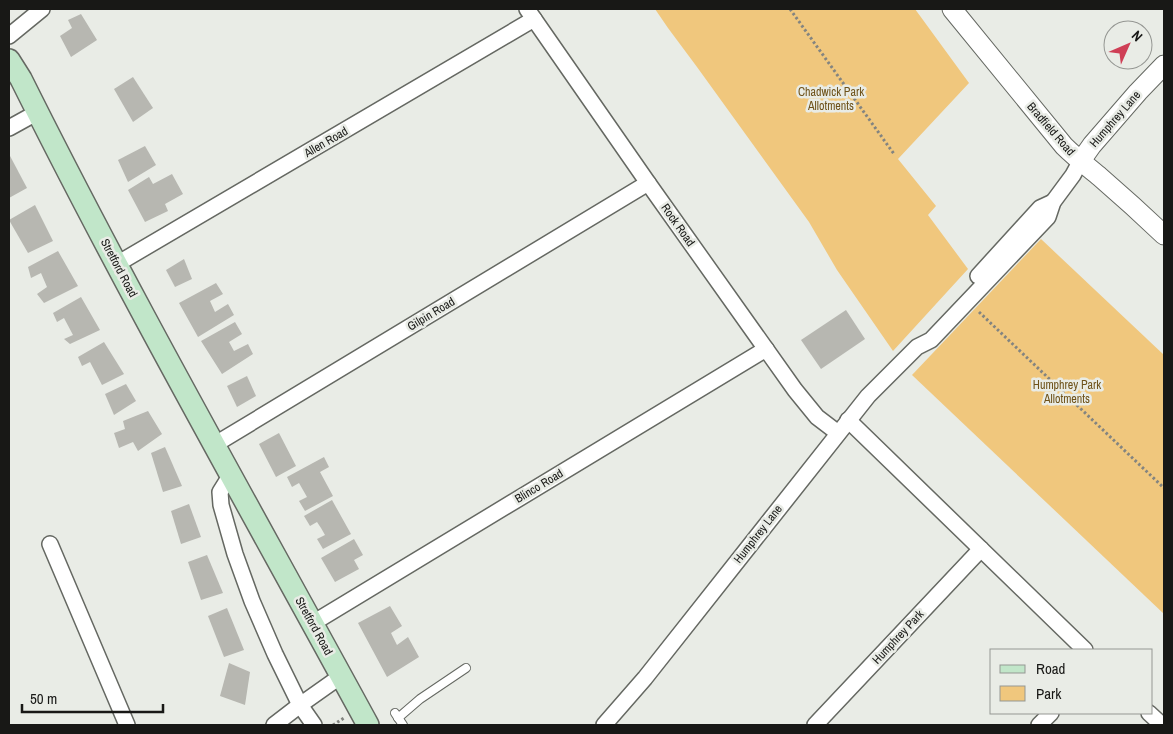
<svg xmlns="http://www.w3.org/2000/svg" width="1173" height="734" font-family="'Archivo Narrow',sans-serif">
<rect width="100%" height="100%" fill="#e9ece6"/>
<g fill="#f0c77d">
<polygon points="655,9 915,9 969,83 898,159 936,206 928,215 968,269 893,351 837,270 809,222 697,67 668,28"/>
<polygon points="1041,239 1164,355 1164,614 912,375"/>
</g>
<g fill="#b7b7b1">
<polygon points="81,14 97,40 71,57 60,36 72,28 68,20"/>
<polygon points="133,77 153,108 133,122 114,89"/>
<polygon points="145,146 156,165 128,182 118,160"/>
<polygon points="9,154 27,188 9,198"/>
<polygon points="172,174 183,194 165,204 168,211 145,222 128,190 149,177 153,184"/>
<polygon points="35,205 53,241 28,253 9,220"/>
<polygon points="58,251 78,286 44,303 37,294 47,287 41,273 31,278 28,267"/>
<polygon points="184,259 192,279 175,287 166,270"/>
<polygon points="216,283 223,294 210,301 215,312 228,304 234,315 198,337 179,303"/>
<polygon points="81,297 100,330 70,344 64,339 73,335 64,318 57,322 53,313"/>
<polygon points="846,310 865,339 821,369 801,340"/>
<polygon points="235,322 242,334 229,342 234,351 248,344 253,354 222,374 201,341"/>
<polygon points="104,342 124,374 102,385 90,362 82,366 78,357"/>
<polygon points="247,376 256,396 237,407 227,386"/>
<polygon points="126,384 136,401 114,415 105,394"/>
<polygon points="148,411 162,434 138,451 133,442 119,448 114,433 125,429 123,421"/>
<polygon points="279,433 296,466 276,477 259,444"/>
<polygon points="165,447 182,486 163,492 151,453"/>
<polygon points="324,457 329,467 320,472 333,496 305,511 299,501 307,497 299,483 292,487 287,477"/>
<polygon points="332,500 351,534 323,549 317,539 325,535 321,528 317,522 310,526 304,516"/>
<polygon points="189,504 201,537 181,544 171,511"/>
<polygon points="354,539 363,555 354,560 359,569 335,582 321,558"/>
<polygon points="207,555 223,593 201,600 188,562"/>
<polygon points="390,606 402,626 391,633 397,645 408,637 419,657 387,677 358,623"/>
<polygon points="227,608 244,650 224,657 208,616"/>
<polygon points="229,663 250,672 245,705 220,696"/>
</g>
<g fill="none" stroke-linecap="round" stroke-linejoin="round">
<g stroke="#656862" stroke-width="10">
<g id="service">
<polyline points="395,713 403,725"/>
<polyline points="398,718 420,699 466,668"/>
</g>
</g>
<g stroke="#656862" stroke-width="18">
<g id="minor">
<polyline points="527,9 648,183 795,390 817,417 838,433"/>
<polyline points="9,36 42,9"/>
<polyline points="9,128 38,112"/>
<polyline points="117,264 534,19"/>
<polyline points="978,276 1040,208 1053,202"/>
<polyline points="848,420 1085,650"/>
<polyline points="214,445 648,183"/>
<polyline points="230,476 220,492 221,505 235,554 252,601 275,654 300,705 314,725"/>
<polyline points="50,544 127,725"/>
<polyline points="313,623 766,349"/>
<polyline points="1149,713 1162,725"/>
<polyline points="274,725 300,705 341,676"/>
<polyline points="604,725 645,678 868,396 917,347 931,340 1048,217 1053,202 1073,175 1080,162"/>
<polyline points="815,725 981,549"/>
<polyline points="1039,725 1051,713"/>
</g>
</g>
<g stroke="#656862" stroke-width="21">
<g id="tertiary">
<path d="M952,9L1064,146C1075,157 1088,167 1100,177C1122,196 1143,215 1164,235"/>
<polyline points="1080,162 1092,145 1138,92 1164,65"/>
</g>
</g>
<g stroke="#656862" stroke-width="24">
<path id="secondary" d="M9,60L21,79C130,298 251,510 368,725"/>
</g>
<g stroke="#838480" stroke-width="3" stroke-dasharray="2.5 2.5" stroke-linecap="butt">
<polyline points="790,9 894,154"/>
<polyline points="979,312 1164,488"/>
<polyline points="333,725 344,718"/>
</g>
<use href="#service" stroke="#fff" stroke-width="8"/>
<use href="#minor" stroke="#fff" stroke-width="15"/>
<use href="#tertiary" stroke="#fff" stroke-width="19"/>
<use href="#secondary" stroke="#c1e6c9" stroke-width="21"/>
</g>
<g text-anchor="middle" stroke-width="5" stroke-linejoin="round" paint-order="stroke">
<g font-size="12" fill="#6e521a" stroke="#e9ece6">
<text x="831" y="96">Chadwick Park<tspan x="831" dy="14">Allotments</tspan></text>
<text x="1067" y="389">Humphrey Park<tspan x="1067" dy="14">Allotments</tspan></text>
</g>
<g font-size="12" fill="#181816" stroke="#e9ece6">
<text transform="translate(1115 119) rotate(-49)" y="4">Humphrey Lane</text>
<text transform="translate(1051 129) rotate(49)" y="4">Bradfield Road</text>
<text transform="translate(326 142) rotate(-30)" y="4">Allen Road</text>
<text transform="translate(678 225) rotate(55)" y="4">Rock Road</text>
<text transform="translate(119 268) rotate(62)" y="4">Stretford Road</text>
<text transform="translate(431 314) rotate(-31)" y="4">Gilpin Road</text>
<text transform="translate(539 486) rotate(-31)" y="4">Blinco Road</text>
<text transform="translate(758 534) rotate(-52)" y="4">Humphrey Lane</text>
<text transform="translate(314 626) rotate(61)" y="4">Stretford Road</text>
<text transform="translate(898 637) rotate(-47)" y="4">Humphrey Park</text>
</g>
</g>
<rect width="1173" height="734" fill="none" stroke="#181816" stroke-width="20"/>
<rect x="990" y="649" width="162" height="65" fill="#e9ece6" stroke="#959793"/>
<rect x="1000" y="665" width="25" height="8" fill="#c1e6c9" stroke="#959793"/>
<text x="1036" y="674" font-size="15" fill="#181816">Road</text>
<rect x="1000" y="686" width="25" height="15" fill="#f0c77d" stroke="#959793"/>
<text x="1036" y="699" font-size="15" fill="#181816">Park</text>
<g transform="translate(1128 45) rotate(45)"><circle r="24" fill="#e9ece6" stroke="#959793"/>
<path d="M0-4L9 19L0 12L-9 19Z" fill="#cf3f56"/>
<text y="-8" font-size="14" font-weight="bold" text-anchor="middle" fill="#181816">N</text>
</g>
<path d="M22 704v8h141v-8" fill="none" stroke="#181816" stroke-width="2.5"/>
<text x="30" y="704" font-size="15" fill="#181816" stroke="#e9ece6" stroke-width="4" paint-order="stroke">50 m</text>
</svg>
